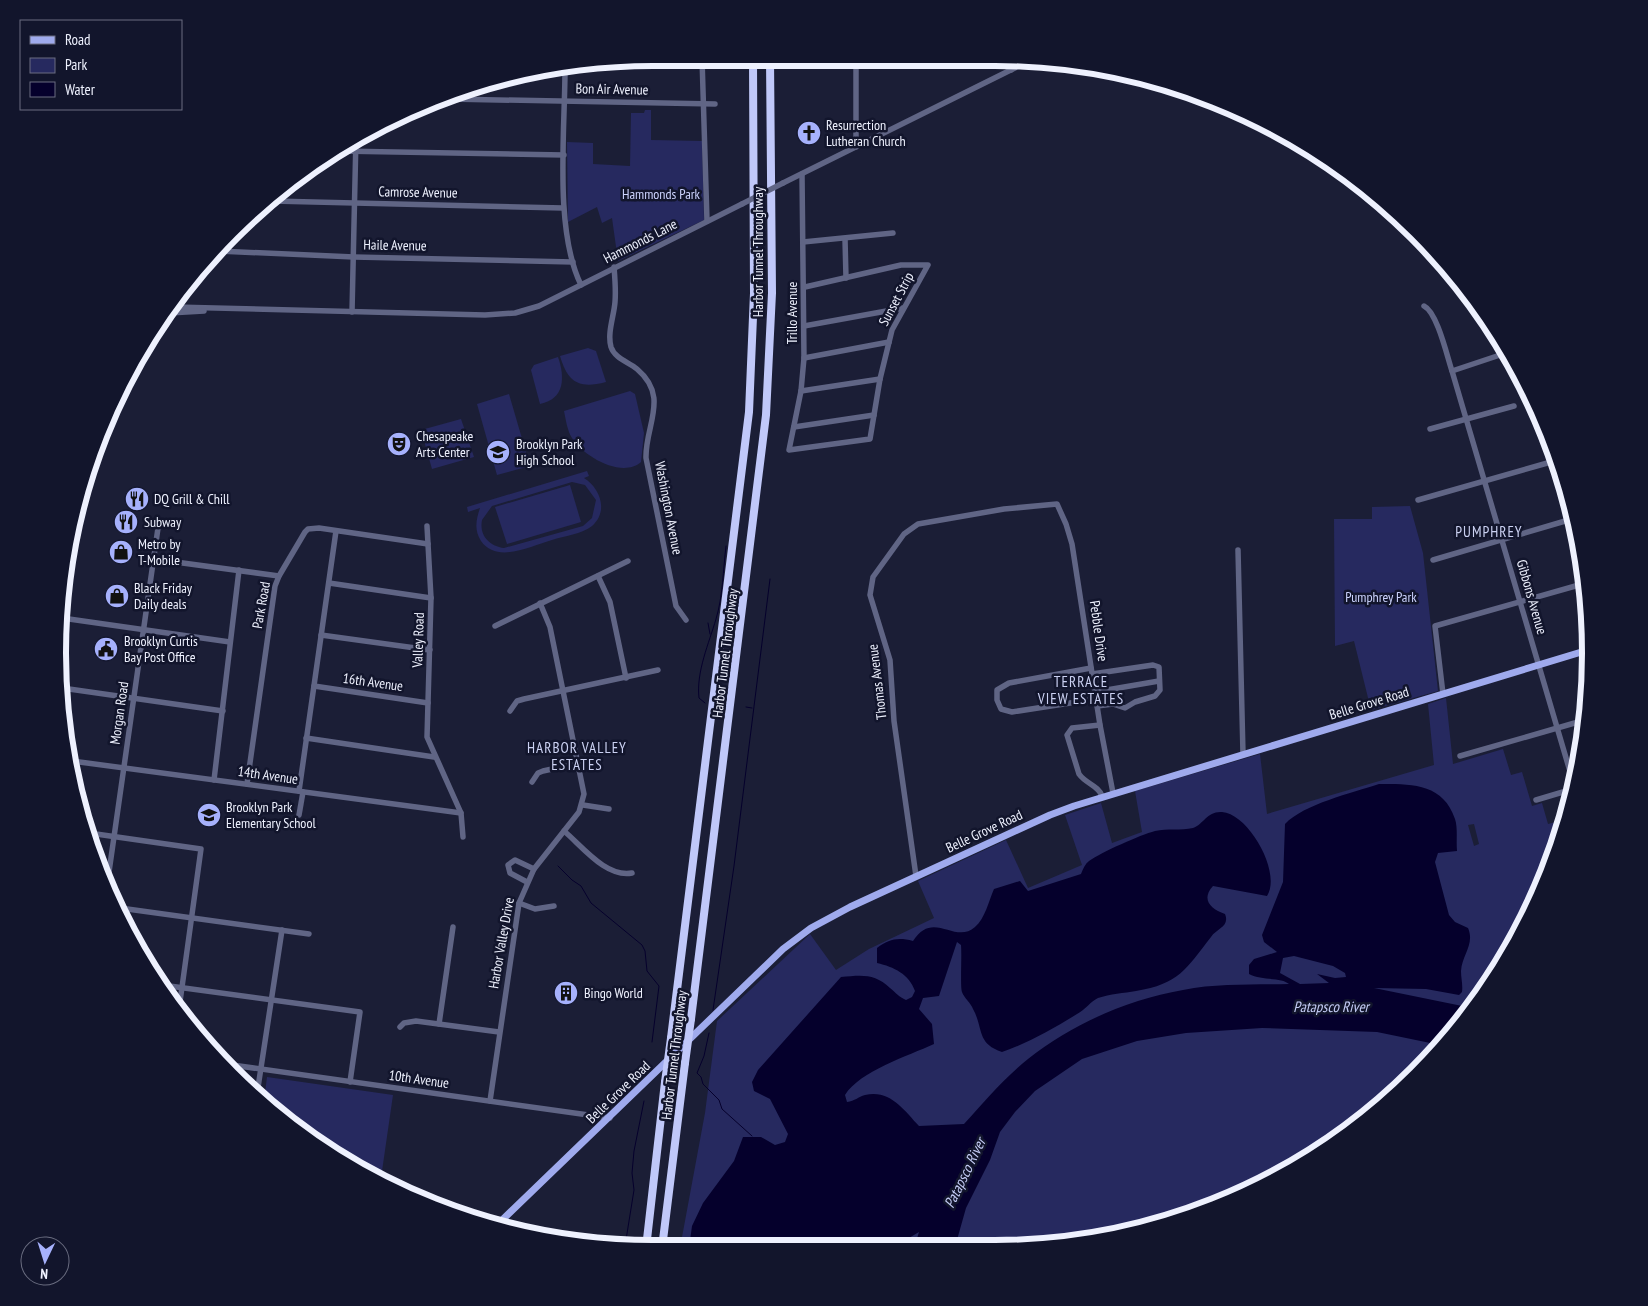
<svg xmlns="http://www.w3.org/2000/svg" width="1648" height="1306" font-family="'PT Sans Narrow',sans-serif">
<rect width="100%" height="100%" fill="#1b1e36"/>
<g fill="#26295f" fill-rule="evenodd">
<polygon points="645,110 651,110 651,140 702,141 704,220 618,261 612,218 602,223 597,207 568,222 567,142 593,143 593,164 630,166 631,113 644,113"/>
<path d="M588,348L596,351L606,382C579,389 568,383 560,356Z"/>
<path d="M558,357C565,377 565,399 540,404L531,370L534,365Z"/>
<path d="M630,391L635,394L644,433L641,462C622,479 583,456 572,438C567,430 566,420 564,411Z"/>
<polygon points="509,394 530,466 497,475 477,404"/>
<polygon points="461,419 474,457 432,469 421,430"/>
<path d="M587,471L589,476L584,478C600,488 609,511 592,526C582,534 564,536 552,540C531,546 497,564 481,541C474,530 476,520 480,508L468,512L467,507ZM572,482L585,485L596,500L592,518L583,526L504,548C489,546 479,535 482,520L492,506Z"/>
<polygon points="570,485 581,522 507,544 495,507"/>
<polygon points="1410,506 1423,553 1438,691 1371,710 1354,641 1335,646 1334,519 1372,519 1372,507"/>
<path d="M1446,698L1453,764L1503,749L1511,775L1522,772L1532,806L1542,803L1548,824L1564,820L1565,822L1529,917L1467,1016L1387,1101L1292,1169L1149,1228L1034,1247L680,1248L705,1113L717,1021L810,934L836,970L869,949L934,918L918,881L1006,840L1028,888L1082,865L1065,815L1101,803L1112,843L1142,832L1135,791L1260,754L1267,814L1434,765L1428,704ZM1474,824L1479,844L1474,846L1468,825Z"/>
<polygon points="267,1077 393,1095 381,1178 291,1126 264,1101"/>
</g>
<path fill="#05002c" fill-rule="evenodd" d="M1379,784C1411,784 1443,783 1455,819C1458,828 1456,841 1457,851L1438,853L1435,862L1449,915L1455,922L1468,928C1475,944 1462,955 1461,971C1461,978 1463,985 1462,992L1459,995L1426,989L1374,988L1472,1008L1440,1045L1377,1032L1262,1028L1186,1033L1137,1041L1082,1059L1035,1091L1015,1112L1000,1132L990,1160L966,1208L955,1247L914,1248L919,1232L892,1248H689L692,1226L703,1203L734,1161L743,1137H761L775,1145L785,1142L788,1134L770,1099L754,1091L752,1082L758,1070L841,977C861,975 875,973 890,988C896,993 899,997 906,1000L912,997L915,991C909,974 894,967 877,963V948C889,939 898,937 913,941C933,909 955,945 975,927C985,919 989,900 994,889L1020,881L1028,891L1081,874C1083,869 1085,864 1089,861C1102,852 1140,835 1155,831C1167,828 1181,831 1193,828C1204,824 1207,811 1222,812C1249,814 1282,873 1267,896L1213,886C1201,899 1210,909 1225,914C1230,927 1217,928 1211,937C1186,969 1179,984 1136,991C1124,993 1110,994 1098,998C1091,1001 1085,1010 1077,1014C1053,1029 1028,1043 1002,1052C976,1043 984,1029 973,1009C971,1003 964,998 962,992C960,986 962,956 961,945L957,942L939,996L923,998L919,1009L932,1024L934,1044C908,1056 860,1071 845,1095L847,1102C855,1101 858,1097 865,1095C890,1089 904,1110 919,1126L964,1124C984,1102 1004,1078 1028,1059C1072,1024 1127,1000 1183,990C1218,983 1254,985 1289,984C1282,977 1262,981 1249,974V965L1254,959L1277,952L1264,942L1262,935L1283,882L1285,824C1304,804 1352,793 1379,784ZM1294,956L1333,966L1345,973L1346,977L1335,978L1317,974L1329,983L1300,984L1280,973L1283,958Z"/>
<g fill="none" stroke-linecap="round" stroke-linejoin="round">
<g stroke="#05002c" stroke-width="1">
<polyline points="708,623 710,634"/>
<path d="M705,703L699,698C696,672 709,643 716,619C723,596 723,570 726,546"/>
<polyline points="746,707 752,708"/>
<polyline points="558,866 572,880 581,886 591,903 642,945 645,951 647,971 659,986 652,1042"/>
<polyline points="713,1010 734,866 770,579"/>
<polyline points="709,1033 704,1056 697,1073 701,1077 703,1084 719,1100 722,1109 752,1136"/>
<polyline points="625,1246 634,1190 632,1173 634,1151 644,1101"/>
</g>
<g stroke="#606585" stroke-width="5.5">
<polyline points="702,58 707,221"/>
<polyline points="856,58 856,147"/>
<polyline points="1008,59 1011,70"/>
<path d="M565,69C565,131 554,230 581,285"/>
<polyline points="449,99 715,104"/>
<polyline points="338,151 564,155"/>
<polyline points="802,174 804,358 801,391 789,450 870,439 880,379 892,330 928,265 901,265 805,287"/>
<polyline points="783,183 1033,59"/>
<polyline points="272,201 563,208"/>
<polyline points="845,239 846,278"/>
<polyline points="803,242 893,233"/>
<polyline points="218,251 354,257 573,262"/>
<path d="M614,267C615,279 616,290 615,302C614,316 607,333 611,347C615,359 629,362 637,369C670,397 645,425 646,458L676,606L686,620"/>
<path d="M1424,306C1437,312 1447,356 1452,371L1574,785"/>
<polyline points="174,307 485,315 515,313 539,306 742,204"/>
<polyline points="352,312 356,137"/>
<polyline points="169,313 204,311"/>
<polyline points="804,326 903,308"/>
<polyline points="804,358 889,342"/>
<polyline points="1452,371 1509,352"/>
<polyline points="801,391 880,379"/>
<polyline points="794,427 874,415"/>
<polyline points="1430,429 1514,406"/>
<polyline points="1418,500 1558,460"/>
<polyline points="427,526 431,598 427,737 461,813 463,837"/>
<polyline points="1238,550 1243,754"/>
<polyline points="153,559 279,576"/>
<polyline points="1433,560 1572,519"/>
<polyline points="598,576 610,602 626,678"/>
<polyline points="329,583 431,598"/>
<polyline points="62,618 230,642"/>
<polyline points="495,626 628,561"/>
<polyline points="321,635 430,650"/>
<polyline points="1091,668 1009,683 997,690 997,700 1001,709 1012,712 1096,699"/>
<polyline points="1092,674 1153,665 1159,667 1160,690 1155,696 1135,702 1125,708 1113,704 1097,706"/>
<polyline points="314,686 428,703"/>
<polyline points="62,688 223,711"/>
<polyline points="1095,692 1159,681"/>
<polyline points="1443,694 1435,626 1586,583"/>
<polyline points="510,711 517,701 524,699 658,670"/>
<path d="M1100,725L1072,728L1067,735L1079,774C1086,784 1098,785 1102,796"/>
<polyline points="306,738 434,757"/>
<polyline points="1460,756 1585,720"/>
<polyline points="72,761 461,813"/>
<polyline points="214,780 239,570"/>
<polyline points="532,782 538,773 543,771 579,763"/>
<polyline points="247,784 275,586 279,576 305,532 308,529 319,528 428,544"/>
<polyline points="299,791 336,531"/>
<polyline points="1536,800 1573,789"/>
<polyline points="583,805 609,809"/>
<polyline points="299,815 303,792"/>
<path d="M564,831C582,846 606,878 632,873"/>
<polyline points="89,833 201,849 179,1009"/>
<polyline points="916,876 894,721 890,660 870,595 873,577 904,534 918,524 1004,509 1057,504 1066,524 1072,544 1100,725 1113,793"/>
<polyline points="108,879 159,521"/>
<polyline points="527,882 510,873 508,865 515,860 534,869"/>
<polyline points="519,903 535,909 554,906"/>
<polyline points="120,908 309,934"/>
<polyline points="162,985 360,1012 350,1082"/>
<polyline points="439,1024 453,927"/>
<polyline points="400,1027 404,1023 416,1021 499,1032"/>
<polyline points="225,1064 610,1118"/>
<polyline points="257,1094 282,930"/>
<polyline points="490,1101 519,903 534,869 579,812 584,794 550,627 540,603"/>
</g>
<polyline stroke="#9faaed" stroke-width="7" points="497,1225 783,949 811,928 850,907 1050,815 1074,806 1588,650"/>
<g stroke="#c0c8f9" stroke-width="8">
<polyline points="691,1019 766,415 772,293 770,58"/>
<polyline points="671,1038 749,412 754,293 753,58"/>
<polyline points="646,1248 665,1082"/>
<polyline points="662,1248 685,1063"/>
</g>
<polyline stroke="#606585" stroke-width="5.5" points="742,204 783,183"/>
<g stroke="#c0c8f9" stroke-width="8">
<polyline points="685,1063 691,1019"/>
<polyline points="665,1082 671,1038"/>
</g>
</g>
<defs>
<g id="church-disc" transform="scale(1.25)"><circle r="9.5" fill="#a6b1fc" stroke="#12152c"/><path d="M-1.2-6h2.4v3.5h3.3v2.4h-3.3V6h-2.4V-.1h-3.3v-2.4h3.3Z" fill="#111"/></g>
<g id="theatre-disc" transform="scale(1.25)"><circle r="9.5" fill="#a6b1fc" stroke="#12152c"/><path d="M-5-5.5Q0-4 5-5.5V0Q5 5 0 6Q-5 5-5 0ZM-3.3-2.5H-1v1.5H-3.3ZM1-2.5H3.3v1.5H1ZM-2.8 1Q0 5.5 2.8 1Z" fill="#111"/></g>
<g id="school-disc" transform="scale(1.25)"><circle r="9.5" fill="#a6b1fc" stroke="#12152c"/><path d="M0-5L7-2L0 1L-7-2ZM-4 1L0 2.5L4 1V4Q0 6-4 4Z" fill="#111"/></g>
<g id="restaurant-disc" transform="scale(1.25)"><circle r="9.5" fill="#a6b1fc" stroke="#12152c"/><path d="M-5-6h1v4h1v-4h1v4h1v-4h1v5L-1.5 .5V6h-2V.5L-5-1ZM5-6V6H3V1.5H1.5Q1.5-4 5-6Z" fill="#111"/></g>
<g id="shop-disc" transform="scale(1.25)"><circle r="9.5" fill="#a6b1fc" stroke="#12152c"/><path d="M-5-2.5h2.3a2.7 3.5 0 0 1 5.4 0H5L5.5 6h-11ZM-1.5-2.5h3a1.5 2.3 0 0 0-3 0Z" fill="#111"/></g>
<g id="civic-disc" transform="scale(1.25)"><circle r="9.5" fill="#a6b1fc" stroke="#12152c"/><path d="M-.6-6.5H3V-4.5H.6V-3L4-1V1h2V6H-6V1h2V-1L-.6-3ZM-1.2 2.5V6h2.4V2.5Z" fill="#111"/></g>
<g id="building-disc" transform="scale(1.25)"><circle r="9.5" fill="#a6b1fc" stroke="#12152c"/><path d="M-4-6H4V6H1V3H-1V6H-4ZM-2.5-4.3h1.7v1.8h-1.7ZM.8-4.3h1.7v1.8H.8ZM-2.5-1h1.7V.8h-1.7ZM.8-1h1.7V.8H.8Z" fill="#111"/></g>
</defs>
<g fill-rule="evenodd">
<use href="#church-disc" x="809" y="133"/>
<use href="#theatre-disc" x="399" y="444"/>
<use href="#school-disc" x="498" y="452"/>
<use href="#restaurant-disc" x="137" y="499"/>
<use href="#restaurant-disc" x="126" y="522"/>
<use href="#shop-disc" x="121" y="552"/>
<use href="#shop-disc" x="117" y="596"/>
<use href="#civic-disc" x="106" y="649"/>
<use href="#school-disc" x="209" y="815"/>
<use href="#building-disc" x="566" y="993"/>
</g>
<g text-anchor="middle" stroke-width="5" stroke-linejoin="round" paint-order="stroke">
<g font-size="14" fill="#eef1fe" stroke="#12152c">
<text transform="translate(612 89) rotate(1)" y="5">Bon Air Avenue</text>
<text transform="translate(418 192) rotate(1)" y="5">Camrose Avenue</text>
<text transform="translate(640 241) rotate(-27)" y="5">Hammonds Lane</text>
<text transform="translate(395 245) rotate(1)" y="5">Haile Avenue</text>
<text transform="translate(758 252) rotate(-90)" y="5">Harbor Tunnel Throughway</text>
<text transform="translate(896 299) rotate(-62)" y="5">Sunset Strip</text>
<text transform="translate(792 313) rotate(-90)" y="5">Trillo Avenue</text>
<text transform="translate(669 508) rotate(79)" y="5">Washington Avenue</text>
<text transform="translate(1532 597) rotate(74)" y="5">Gibbons Avenue</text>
<text transform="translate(261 605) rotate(-80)" y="5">Park Road</text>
<text transform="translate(1099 631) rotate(82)" y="5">Pebble Drive</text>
<text transform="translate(418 640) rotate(-88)" y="5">Valley Road</text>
<text transform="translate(725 653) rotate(-83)" y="5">Harbor Tunnel Throughway</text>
<text transform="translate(373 682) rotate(8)" y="5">16th Avenue</text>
<text transform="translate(877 682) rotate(-97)" y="5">Thomas Avenue</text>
<text transform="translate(1369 703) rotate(-17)" y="5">Belle Grove Road</text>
<text transform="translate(119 713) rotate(-82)" y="5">Morgan Road</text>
<text transform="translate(268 775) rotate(8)" y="5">14th Avenue</text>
<text transform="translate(984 831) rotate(-25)" y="5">Belle Grove Road</text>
<text transform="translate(501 943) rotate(-80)" y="5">Harbor Valley Drive</text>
<text transform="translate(674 1055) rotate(-83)" y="5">Harbor Tunnel Throughway</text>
<text transform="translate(419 1079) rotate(8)" y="5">10th Avenue</text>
<text transform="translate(618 1092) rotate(-44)" y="5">Belle Grove Road</text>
</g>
<g font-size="14" fill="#eef1fe" stroke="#12152c" text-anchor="start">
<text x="826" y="130">Resurrection<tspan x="826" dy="16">Lutheran Church</tspan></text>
<text x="416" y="441">Chesapeake<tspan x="416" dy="16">Arts Center</tspan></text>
<text x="516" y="449">Brooklyn Park<tspan x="516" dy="16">High School</tspan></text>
<text x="154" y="504">DQ Grill &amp; Chill</text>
<text x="144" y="527">Subway</text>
<text x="138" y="549">Metro by<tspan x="138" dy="16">T-Mobile</tspan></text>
<text x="134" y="593">Black Friday<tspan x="134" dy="16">Daily deals</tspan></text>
<text x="124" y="646">Brooklyn Curtis<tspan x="124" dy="16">Bay Post Office</tspan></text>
<text x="226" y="812">Brooklyn Park<tspan x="226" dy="16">Elementary School</tspan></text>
<text x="584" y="998">Bingo World</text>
</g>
<g font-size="14" fill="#ccd3fd" stroke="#12152c">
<text x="661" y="199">Hammonds Park</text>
<text x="1381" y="602">Pumphrey Park</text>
</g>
<g font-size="15" letter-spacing="1" fill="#cbd1f2" stroke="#12152c">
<text x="1489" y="537">PUMPHREY</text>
<text x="1081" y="687">TERRACE<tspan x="1081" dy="17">VIEW ESTATES</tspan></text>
<text x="577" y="753">HARBOR VALLEY<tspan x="577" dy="17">ESTATES</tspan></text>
</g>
<g font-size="15" font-style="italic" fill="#c4ccf5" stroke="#12152c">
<text x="1331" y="1012">Patapsco River</text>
<text transform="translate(965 1173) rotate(-64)" y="5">Patapsco River</text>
</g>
</g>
<path d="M0 0H1648V1306H0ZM653 66H995A587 587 0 0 1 1582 653V653A587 587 0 0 1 995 1240H653A587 587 0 0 1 66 653V653A587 587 0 0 1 653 66Z" fill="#12152c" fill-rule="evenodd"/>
<path fill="none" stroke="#eef1fe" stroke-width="6" d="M653 66H995A587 587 0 0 1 1582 653V653A587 587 0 0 1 995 1240H653A587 587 0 0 1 66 653V653A587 587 0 0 1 653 66Z"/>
<rect x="20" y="20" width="162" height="90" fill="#12152c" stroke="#6a6d80"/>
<rect x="30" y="36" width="25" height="8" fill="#9faaed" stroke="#6a6d80"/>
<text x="65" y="45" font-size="15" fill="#eef1fe">Road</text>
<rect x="30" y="58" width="25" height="15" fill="#26295f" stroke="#6a6d80"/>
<text x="65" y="70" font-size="15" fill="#eef1fe">Park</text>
<rect x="30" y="82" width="25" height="15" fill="#05002c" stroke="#6a6d80"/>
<text x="65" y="95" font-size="15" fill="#eef1fe">Water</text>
<g transform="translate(45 1261) rotate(184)"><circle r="24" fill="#12152c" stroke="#6a6d80"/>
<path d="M0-4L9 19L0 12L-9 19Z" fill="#a6b1fc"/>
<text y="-8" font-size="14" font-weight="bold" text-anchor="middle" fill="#eef1fe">N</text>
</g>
</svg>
